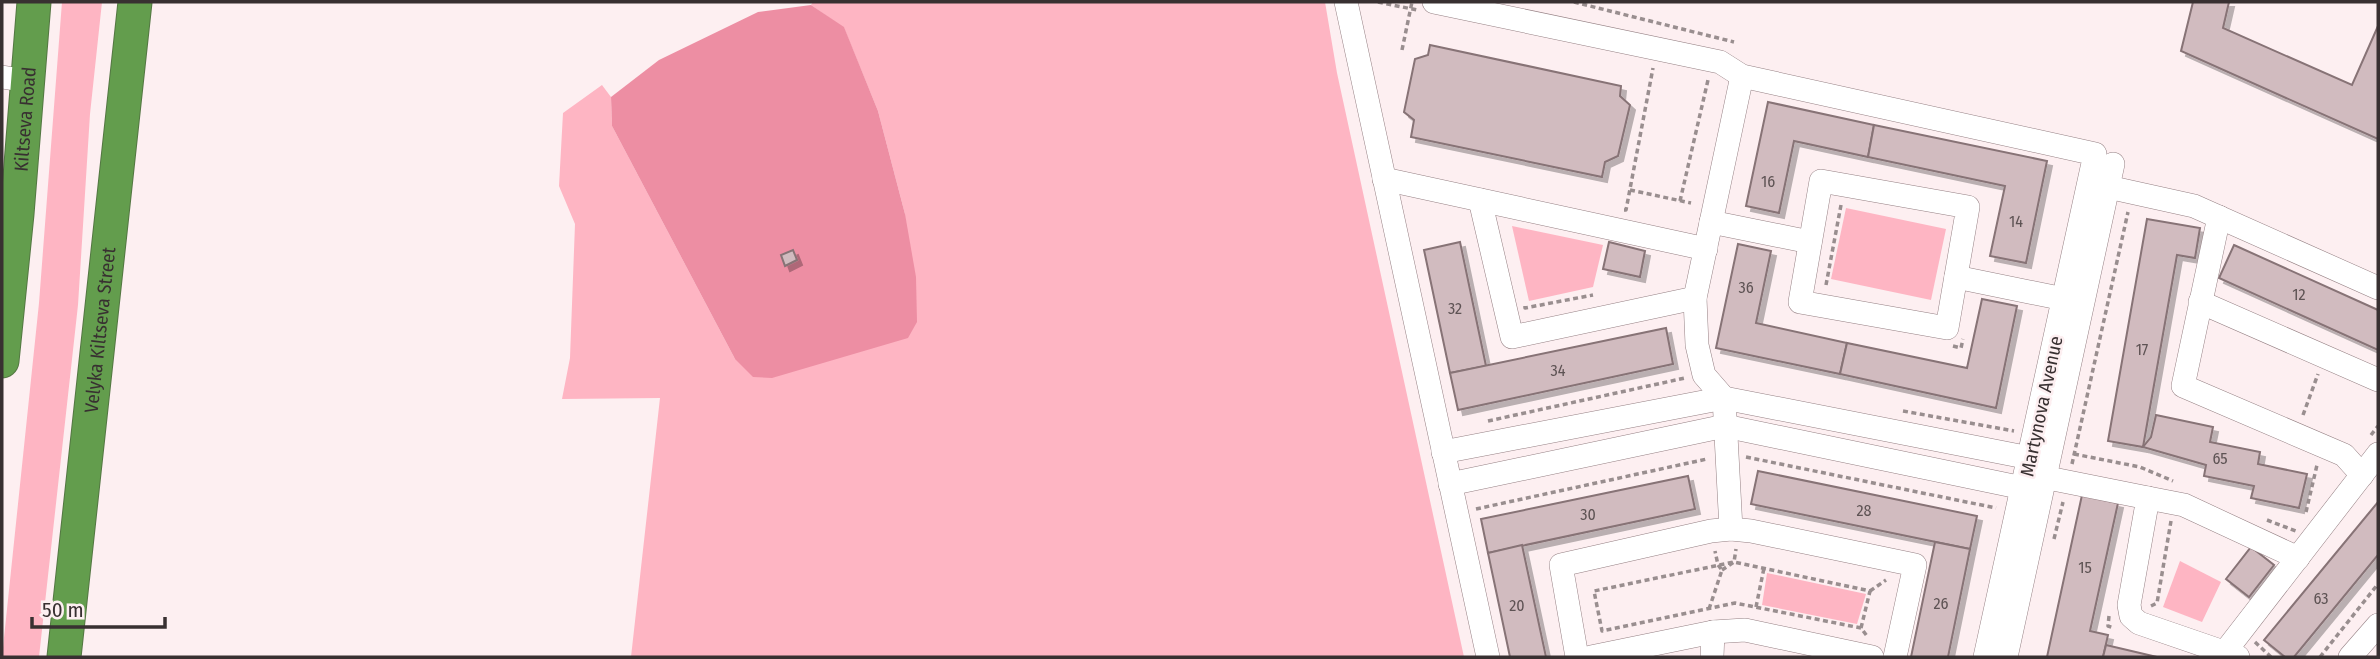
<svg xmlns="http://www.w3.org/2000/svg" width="2380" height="659" font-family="'Fira Sans Condensed',sans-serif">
<defs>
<filter id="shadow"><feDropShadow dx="5" dy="5" stdDeviation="0" flood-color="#0004"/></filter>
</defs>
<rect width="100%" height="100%" fill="#fdeff1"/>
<g fill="#feb5c3">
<polygon points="62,2 102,2 90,114 78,305 39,657 2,657 39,303"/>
<polygon points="813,2 1325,2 1337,73 1464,657 631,657 660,398 562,399 570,358 575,224 559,186 563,113 602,85 611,97 612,126 735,359 905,214 878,111 844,28 811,5"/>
<polygon points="1846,208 1946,229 1931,300 1831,279"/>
<polygon points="1512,226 1603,245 1593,287 1529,301"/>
<polygon points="2180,561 2221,582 2202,622 2163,607"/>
<polygon points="1767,573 1866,594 1857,624 1762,605"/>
</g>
<polygon fill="#ed8ea3" points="811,5 844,27 878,111 905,214 916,277 917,322 908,338 772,378 753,377 735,359 612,126 611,97 659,60 758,12"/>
<g fill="#d1bbbf" stroke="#877376" stroke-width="2" filter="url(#shadow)">
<polygon points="2193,2 2229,2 2223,28 2352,85 2378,26 2378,139 2181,51"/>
<polygon points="1430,45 1621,86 1620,96 1630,105 1618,156 1605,162 1602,177 1411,137 1414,120 1404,112 1415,59 1428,55"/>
<polygon points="1768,102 1874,125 1868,157 1794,141 1779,213 1746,206"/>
<polygon points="1874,125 2047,161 2026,263 1990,256 2005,186 1868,157"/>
<polygon points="2147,219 2200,228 2195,258 2177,255 2143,447 2108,441"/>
<polygon points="1460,242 1486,366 1450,373 1424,250"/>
<polygon points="1609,242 1645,251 1640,277 1603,269"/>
<polygon points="1738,244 1771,251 1756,323 1847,343 1840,374 1716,348"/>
<polygon points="2234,245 2378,310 2378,350 2219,278"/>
<polygon points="793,250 797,260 785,266 781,255"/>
<polygon points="1982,299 2017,306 1996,408 1840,374 1847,343 1967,368"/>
<polygon points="1666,328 1673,364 1458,410 1450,373"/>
<polygon points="2156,415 2213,427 2210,442 2260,452 2258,464 2307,474 2299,508 2251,498 2254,486 2204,476 2206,465 2143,447 2151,437"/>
<polygon points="1758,471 1977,516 1970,549 1751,504"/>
<polygon points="1688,476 1695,509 1488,553 1481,519"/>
<polygon points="2082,495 2118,503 2090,631 2108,635 2103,657 2047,657"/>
<polygon points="2378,502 2378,555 2294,657 2285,657 2264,640"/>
<polygon points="1935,542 1970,549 1948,657 1911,657"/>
<polygon points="1522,545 1546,657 1510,657 1488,553"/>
<polygon points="2251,547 2274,565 2249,597 2226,579"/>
<polygon points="2106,645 2157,657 2103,657"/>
</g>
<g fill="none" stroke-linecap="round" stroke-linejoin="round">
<g stroke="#958084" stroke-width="24">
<g id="minor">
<polyline points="1346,2 1488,657"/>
<polyline points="1434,2 1720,62 1742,76 2095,154 1985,657"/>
<polyline points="2,77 27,81"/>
<polyline points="1384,179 1706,249"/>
<polygon points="1821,181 1968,207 1947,328 1800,302"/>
<polyline points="2108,187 2194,206 2378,288"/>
<polyline points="1480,200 1512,337 1695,298"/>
<polyline points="2219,217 2183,386 2344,455 2362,475"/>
<polyline points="1711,222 1810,242"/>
<polyline points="1956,277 2064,299"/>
<polyline points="2200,302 2378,380"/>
<polyline points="1443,452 1724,398 2030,458"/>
<polyline points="2033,475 2148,498 2129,605 2131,616 2139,623 2238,657"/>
<polyline points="1450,484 1725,426 2023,488"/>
<polyline points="2148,498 2184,505 2298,558"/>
<polyline points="1731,529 1724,398 1704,375 1697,345 1695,298 1742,76"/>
<polyline points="2224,653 2378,454"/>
<polyline points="1577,657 1561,565 1711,531 1731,529 1751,531 1915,565 1895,657"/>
<polyline points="1591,657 1713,632 1745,630 1872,657"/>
<polyline points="1712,657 1713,632"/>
<polyline points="2006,657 2113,164"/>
<polyline points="2350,657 2378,625"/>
</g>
</g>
<g stroke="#547743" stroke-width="35">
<g id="highway">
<path id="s1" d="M2,361L17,214L34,2"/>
<path id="s2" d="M64,657L135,2"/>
</g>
</g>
<g stroke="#998e8f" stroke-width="3.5" stroke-dasharray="5 3.5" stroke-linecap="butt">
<polyline points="1378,2 1417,10"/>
<polyline points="1574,2 1734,42"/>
<polyline points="1402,50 1412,2"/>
<polyline points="1630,190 1691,203"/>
<polyline points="1680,201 1708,80"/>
<polyline points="1624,210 1626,210 1653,68"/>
<polyline points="1826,285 1841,205"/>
<polyline points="1525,306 1525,308 1593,295"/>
<polyline points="1953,346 1961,348 1963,339"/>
<polyline points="1903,411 2014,431"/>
<polyline points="2303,415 2318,374"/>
<polyline points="1488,421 1685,378"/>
<polyline points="2371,435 2378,426"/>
<polyline points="2074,454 2140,467 2173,481"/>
<polyline points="1746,457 1996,508"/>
<polyline points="2072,464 2128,212"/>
<polyline points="1476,509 1707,459"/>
<polyline points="2306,512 2317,465"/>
<polyline points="2267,520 2296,531"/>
<polyline points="2054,539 2063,502"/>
<polyline points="1722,570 1734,562 1736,549"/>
<polyline points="1870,591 1886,580"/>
<polyline points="2151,606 2157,603 2171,521"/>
<polyline points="1756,607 1764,568"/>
<polyline points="1709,609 1722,570 1718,565 1715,551"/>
<polyline points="2109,616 2108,626 2114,628"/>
<polyline points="1861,628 1870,591 1734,562 1594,591 1602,631 1735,603 1861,628 1867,636"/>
<polyline points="2255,642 2271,657"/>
<polyline points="2320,657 2378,584"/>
</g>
<use href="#minor" stroke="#fff" stroke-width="23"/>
<use href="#highway" stroke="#639d4d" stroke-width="33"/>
</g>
<g text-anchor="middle" stroke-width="5" stroke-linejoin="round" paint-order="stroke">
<g font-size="16" fill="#5e5354">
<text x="1768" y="187">16</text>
<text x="2016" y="227">14</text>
<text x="1746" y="293">36</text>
<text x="2299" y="300">12</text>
<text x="1455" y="314">32</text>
<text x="2142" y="355">17</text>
<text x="1558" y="376">34</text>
<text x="2220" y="464">65</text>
<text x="1864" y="516">28</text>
<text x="1588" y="520">30</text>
<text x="2085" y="573">15</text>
<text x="2321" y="604">63</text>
<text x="1941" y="609">26</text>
<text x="1517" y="611">20</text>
</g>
<g font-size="19" fill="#383031" stroke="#fdeff1">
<text dy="7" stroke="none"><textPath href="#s1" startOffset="243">Kiltseva Road</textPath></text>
<text dy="7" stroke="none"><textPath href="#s2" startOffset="329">Velyka Kiltseva Street</textPath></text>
<text transform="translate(2041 406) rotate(-78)" y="7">Martynova Avenue</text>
</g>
</g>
<rect width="2380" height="659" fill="none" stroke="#383031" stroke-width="7"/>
<path d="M32 617v10h133v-10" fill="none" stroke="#383031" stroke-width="3.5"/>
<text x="42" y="617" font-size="21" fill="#383031" stroke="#fdeff1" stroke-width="5" paint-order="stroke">50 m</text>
</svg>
